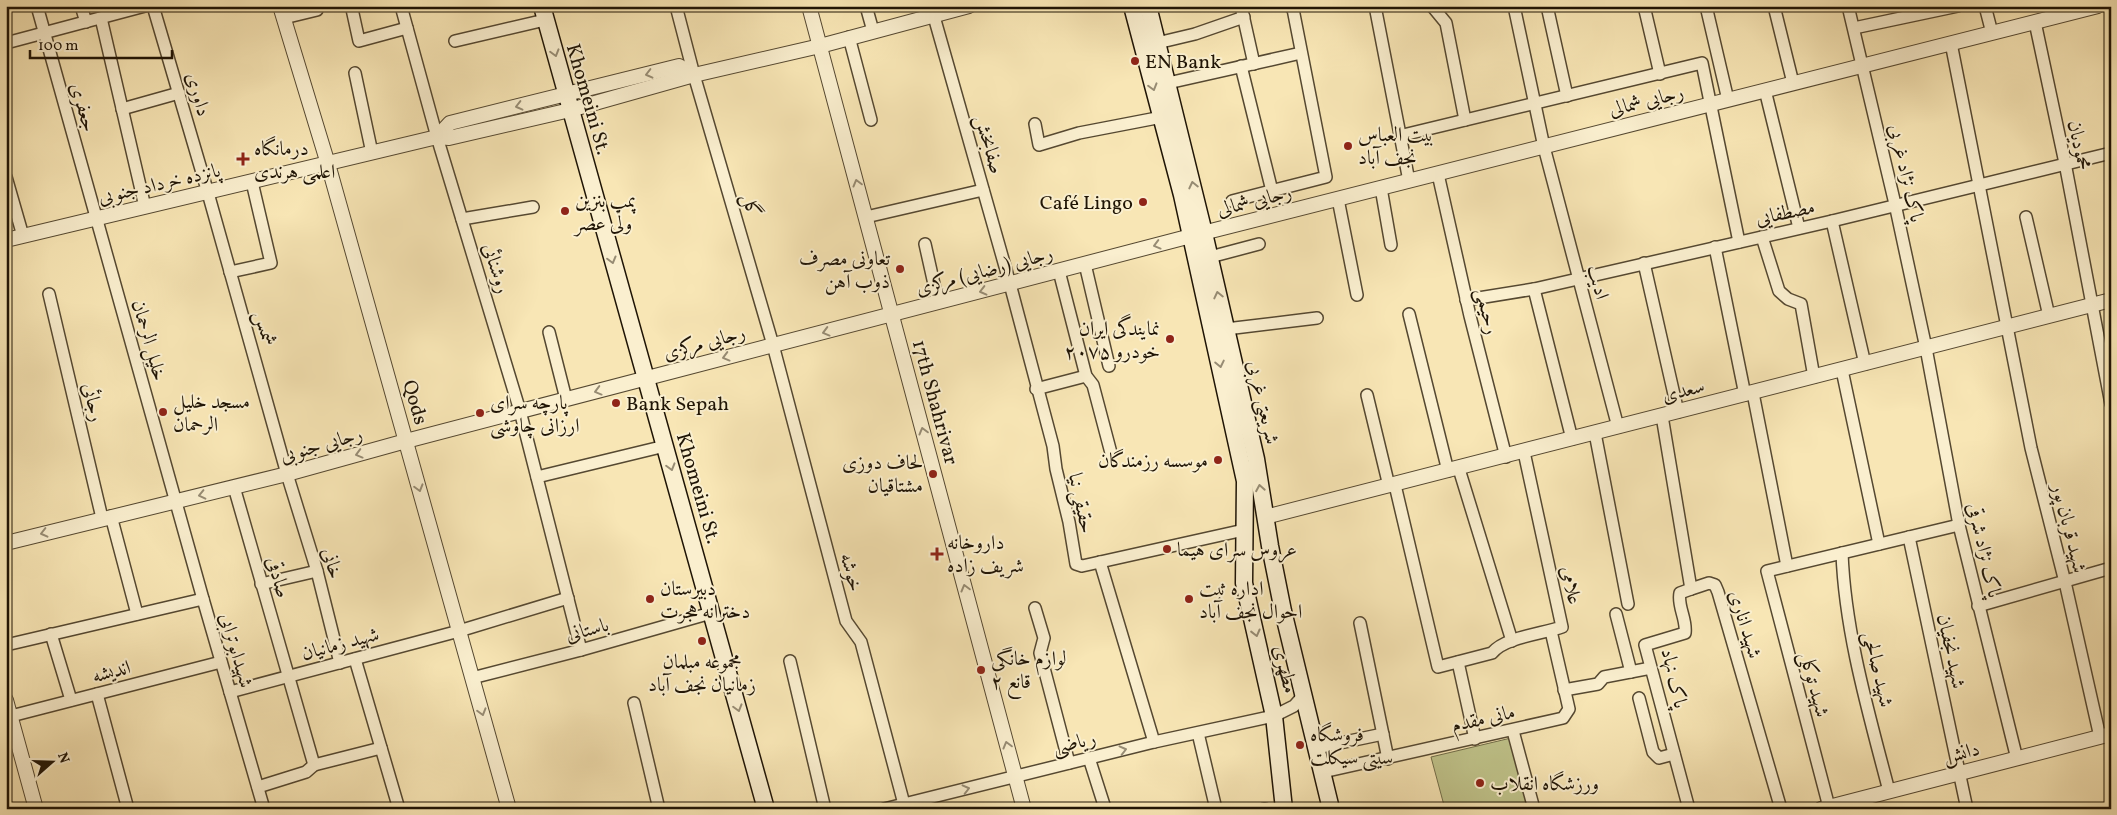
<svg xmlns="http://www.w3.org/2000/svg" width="2117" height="815" font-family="Vollkorn,Amiri,serif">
<rect width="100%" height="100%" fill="#f8e6b5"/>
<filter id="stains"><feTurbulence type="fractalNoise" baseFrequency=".004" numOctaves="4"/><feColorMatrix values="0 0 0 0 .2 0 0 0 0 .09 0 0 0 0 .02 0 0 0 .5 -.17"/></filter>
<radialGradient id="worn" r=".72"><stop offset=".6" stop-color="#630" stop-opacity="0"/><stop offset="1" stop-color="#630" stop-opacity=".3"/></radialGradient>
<polygon fill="#c0c48b" stroke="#706c48" points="1511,738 1529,809 1445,809 1431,757"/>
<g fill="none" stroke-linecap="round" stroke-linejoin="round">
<g stroke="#554831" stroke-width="14">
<g id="minor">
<polyline points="37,6 203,599 264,809"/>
<polyline points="81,6 86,22"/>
<polyline points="153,6 208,193 287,474 317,571 340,663"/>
<polyline points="401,6 437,137 520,411 581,650"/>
<polyline points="676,6 694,75 773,345 846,621 861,642 904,804"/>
<polyline points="866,6 873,31"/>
<polyline points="931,6 1010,284 1053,446 1056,469 1069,522 1076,564 1082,566 1244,530"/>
<polyline points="1241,6 1254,64"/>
<polyline points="1375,6 1409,181"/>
<polyline points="1432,6 1446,23 1465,120"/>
<polyline points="1514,6 1544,147 1618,427"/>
<polyline points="1547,6 1567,96"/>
<polyline points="1644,6 1660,74"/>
<polyline points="1706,6 1728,100"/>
<polyline points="1774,6 1793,83"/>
<polyline points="1848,6 1895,204 1926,348 1959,525 2017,759"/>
<polyline points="1985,6 1992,33"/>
<polyline points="352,9 359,41 407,28"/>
<polyline points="101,18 145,207"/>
<polyline points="284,18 317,10"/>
<polyline points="2035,22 2065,163 2111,404"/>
<polyline points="1854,28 1958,6"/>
<polyline points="849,37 871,120"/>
<polyline points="455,41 545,20"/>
<polyline points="6,43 145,6"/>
<polyline points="1157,43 1195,34 1244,17"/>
<polyline points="1951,43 2031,448 2065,582 2100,737"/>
<polyline points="1241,66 1272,191"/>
<polyline points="355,73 372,153"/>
<polyline points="1168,83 1301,53"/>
<polyline points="1765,90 1799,228"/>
<polyline points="122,109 179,93"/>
<polyline points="1035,124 1039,145 1079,133 1162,117"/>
<polyline points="1399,136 1702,63 1739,242"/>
<polyline points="1438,174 1470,316 1506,457"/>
<polyline points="6,177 23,236"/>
<polyline points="1381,188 1391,245"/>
<polyline points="1338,199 1357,295"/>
<polyline points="1232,201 1326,177 1293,9 1289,6"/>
<polyline points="866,217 983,190"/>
<polyline points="2026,217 2049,316"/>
<polyline points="462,219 533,207"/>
<polyline points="1832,221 1865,364"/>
<polyline points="1762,237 1779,291 1788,299 1801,304 1814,377"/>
<polyline points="925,244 938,302"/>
<polyline points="1715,247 1745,395"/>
<polyline points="1210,257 1259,244"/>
<polyline points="1644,263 1678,412"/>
<polyline points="1085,264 1109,366"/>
<polyline points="1059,271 1086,376 1093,385 1111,453"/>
<polyline points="230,272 271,263 252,182"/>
<polyline points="1534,289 1572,439"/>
<polyline points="49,294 102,518"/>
<polyline points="1466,300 1534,289 1832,221 2111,153"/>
<polyline points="1409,314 1448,471"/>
<polyline points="1226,329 1317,318"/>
<polyline points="549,332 566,399"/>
<polyline points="1842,370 1879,544"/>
<polyline points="1036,389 1086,376"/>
<polyline points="1753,393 1787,566"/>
<polyline points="1367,395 1389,486"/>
<polyline points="1662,416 1691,589 1709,583 1715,585 1718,592 1781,809"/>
<polyline points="1595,433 1628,604"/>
<polyline points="1459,469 1512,641"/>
<polyline points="537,477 665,446"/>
<path d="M1395,485L1438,667L1492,653C1505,637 1542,634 1562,627L1524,452"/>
<polyline points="234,487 314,765"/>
<polyline points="111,516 137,614"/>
<polyline points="1909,537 1967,809"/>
<path d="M1842,553C1845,633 1869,714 1889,791"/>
<polyline points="1100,562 1154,742"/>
<polyline points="261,584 317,571"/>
<polyline points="1978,606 2111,568"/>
<polyline points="1035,608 1044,638 1040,653 1069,763"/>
<polyline points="1616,614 1631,672"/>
<polyline points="1360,623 1388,759"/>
<polyline points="51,634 71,700"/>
<polyline points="6,645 203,599"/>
<polyline points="355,659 399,809"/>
<polyline points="790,661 825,809"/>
<polyline points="1458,662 1475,739"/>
<polyline points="472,678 581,650 711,613"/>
<polyline points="1564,690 1598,684 1604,677 1651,668"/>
<polyline points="230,692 459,631 568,598"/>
<polyline points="97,694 128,809"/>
<polyline points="1639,698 1653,752 1659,758 1674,754"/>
<polyline points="634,703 659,809"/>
<polyline points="11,716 221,662"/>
<polyline points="1513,731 1534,809"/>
<polyline points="1198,733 1216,809"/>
<polyline points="1316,748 1383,734"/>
<polyline points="1089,758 1104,805 1101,809"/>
<polyline points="1323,772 1563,718 1569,709 1551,631"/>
<polyline points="258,787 306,772 314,765 381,748"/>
<polyline points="1829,807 1767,571 1959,525"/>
<polyline points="884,809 1154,742 1274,716 1294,706 1301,698 1302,691"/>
<polyline points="1264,809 1265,809"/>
<path d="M1689,809L1645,645L1685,633C1687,619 1677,606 1680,593L1691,589"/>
</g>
</g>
<g stroke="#554831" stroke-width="16">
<g id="tertiary">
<polyline points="280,6 328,164 509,809"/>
<polyline points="809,6 1024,809"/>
<polyline points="437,137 450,123 679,66 694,75"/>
<polyline points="6,240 437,137 449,138 570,110 694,75 820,46 969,6"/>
<polyline points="1265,517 2111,300"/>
<polyline points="6,543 287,474 406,441 1191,236 2098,6"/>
<polyline points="6,700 36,809"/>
<polyline points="1821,809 2111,734"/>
</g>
</g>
<g stroke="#1f1405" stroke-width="19">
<g id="secondary">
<polyline points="542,6 766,809"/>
<polyline points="1132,6 1182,195 1245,481 1244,583 1274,716 1284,809"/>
<polyline points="1148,6 1204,233 1256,459 1270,546 1283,611 1331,809"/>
</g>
</g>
<use href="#minor" stroke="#faefcf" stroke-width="11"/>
<use href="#tertiary" stroke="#faefcf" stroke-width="14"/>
<use href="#secondary" stroke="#faefcf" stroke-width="16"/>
</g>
<defs><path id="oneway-chevron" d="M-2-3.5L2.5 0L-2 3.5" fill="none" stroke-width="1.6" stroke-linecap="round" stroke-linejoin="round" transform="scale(1.25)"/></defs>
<g stroke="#978c74">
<use href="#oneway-chevron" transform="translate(555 53) rotate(74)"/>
<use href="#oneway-chevron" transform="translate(649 74) rotate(166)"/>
<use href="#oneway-chevron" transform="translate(1153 87) rotate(74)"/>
<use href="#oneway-chevron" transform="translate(519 106) rotate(166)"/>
<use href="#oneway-chevron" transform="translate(857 183) rotate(-105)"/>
<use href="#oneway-chevron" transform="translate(1193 185) rotate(-103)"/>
<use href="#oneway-chevron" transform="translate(1157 245) rotate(165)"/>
<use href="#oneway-chevron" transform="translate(612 260) rotate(75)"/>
<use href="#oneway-chevron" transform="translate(983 291) rotate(166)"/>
<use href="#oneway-chevron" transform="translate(1218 295) rotate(-103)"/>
<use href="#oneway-chevron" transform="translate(826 332) rotate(165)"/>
<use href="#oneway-chevron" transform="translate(726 357) rotate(165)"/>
<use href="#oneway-chevron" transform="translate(1220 364) rotate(78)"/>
<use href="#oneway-chevron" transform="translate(598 391) rotate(165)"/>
<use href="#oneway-chevron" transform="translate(923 431) rotate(-105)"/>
<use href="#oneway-chevron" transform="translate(359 454) rotate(165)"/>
<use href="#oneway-chevron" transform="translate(671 467) rotate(74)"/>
<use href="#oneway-chevron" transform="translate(419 488) rotate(74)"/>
<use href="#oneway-chevron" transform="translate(1260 488) rotate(-100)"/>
<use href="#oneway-chevron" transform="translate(202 495) rotate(167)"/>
<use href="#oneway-chevron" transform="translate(44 533) rotate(166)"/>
<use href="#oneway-chevron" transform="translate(965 588) rotate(-105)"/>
<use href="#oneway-chevron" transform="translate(1256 633) rotate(76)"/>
<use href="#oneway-chevron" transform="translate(738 708) rotate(74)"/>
<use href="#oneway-chevron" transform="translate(482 712) rotate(74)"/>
<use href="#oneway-chevron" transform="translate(1007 745) rotate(-105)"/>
<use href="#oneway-chevron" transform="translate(1123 750) rotate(-14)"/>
<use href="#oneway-chevron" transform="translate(966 789) rotate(-14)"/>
</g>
<g fill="#8f2418" stroke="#faefcf" stroke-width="2">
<circle cx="1135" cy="61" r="5"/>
<circle cx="1348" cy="146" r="5"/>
<path d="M240.5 151.5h5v5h5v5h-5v5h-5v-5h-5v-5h5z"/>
<circle cx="1143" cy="202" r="5"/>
<circle cx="565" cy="211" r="5"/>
<circle cx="900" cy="269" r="5"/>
<circle cx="1170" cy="339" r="5"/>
<circle cx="616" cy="403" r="5"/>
<circle cx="163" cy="412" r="5"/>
<circle cx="480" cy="413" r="5"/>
<circle cx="1218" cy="460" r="5"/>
<circle cx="933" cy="474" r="5"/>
<circle cx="1167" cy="549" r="5"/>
<path d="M934.5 546.5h5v5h5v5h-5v5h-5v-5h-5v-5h5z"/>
<circle cx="650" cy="599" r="5"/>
<circle cx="1189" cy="599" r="5"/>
<circle cx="702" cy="641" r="5"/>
<circle cx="981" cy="670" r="5"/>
<circle cx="1300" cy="745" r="5"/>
<circle cx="1480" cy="783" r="5"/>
</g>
<g text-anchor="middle" stroke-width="4" stroke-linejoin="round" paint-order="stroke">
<g font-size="20" fill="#1f1405" stroke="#faefcf" text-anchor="start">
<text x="1145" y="68">EN Bank</text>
<text x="1358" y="141">بیت العباس<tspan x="1358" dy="23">نجف آباد</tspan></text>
<text x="254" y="155">درمانگاه<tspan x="254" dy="23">اعلمی هرندی</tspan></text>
<text x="575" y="207">پمپ بنزین<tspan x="575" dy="23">ولی عصر</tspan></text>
<text x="1133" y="209" text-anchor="end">Café Lingo</text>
<text x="890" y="265" text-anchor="end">تعاونی مصرف<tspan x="890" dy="23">ذوب آهن</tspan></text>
<text x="1160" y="335" text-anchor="end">نمایندگی ایران<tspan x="1160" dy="23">خودرو ۲۰۷۵</tspan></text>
<text x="173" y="408">مسجد خلیل<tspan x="173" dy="23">الرحمان</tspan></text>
<text x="490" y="409">پارچه سرای<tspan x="490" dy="23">ارزانی چاوشی</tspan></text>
<text x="626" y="410">Bank Sepah</text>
<text x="1208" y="467" text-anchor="end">موسسه رزمندگان</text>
<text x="923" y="469" text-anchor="end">لحاف دوزی<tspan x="923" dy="23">مشتاقیان</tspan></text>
<text x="947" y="549">داروخانه<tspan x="947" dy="23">شریف زاده</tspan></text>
<text x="1177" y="556">عروس سرای هیما</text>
<text x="660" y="595">دبیرستان<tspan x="660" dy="23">دخترانه هجرت</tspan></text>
<text x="1199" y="595">اداره ثبت<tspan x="1199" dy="23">احوال نجف آباد</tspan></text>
<text x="991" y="665">لوازم خانگی<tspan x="991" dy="23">قانع ۲</tspan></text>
<text x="702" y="668" text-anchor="middle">مجموعه مبلمان<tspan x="702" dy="23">زمانیان نجف آباد</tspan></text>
<text x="1310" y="741">فروشگاه<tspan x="1310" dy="23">سيتی سیکلت</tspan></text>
<text x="1490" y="790">ورزشگاه انقلاب</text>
</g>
<g font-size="20" fill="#1f1405" stroke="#faefcf">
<text transform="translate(199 94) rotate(74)" y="7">داوری</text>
<text transform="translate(589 99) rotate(74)" y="7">Khomeini St.</text>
<text transform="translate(1646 100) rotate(-14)" y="7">رجایی شمالی</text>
<text transform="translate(84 107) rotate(74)" y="7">جعفری</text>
<text transform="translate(990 144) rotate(74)" y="7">صفابخش</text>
<text transform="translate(2080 145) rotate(78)" y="7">محمودیان</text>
<text transform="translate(1907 173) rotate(77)" y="7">پاک نژاد غربی</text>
<text transform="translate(159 183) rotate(-13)" y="7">پانزده خرداد جنوبی</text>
<text transform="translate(1254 200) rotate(-14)" y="7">رجایی شمالی</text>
<text transform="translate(752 205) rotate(74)" y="7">گل</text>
<text transform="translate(1785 212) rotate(-12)" y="7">مصطفایی</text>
<text transform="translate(497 268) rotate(73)" y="7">روشنائی</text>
<text transform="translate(984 270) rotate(-15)" y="7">رجایی (رضایی) مرکزی</text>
<text transform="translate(1599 282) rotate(75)" y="7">ادیب</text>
<text transform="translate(1488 311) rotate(77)" y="7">رحیمی</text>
<text transform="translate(266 328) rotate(74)" y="7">شمس</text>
<text transform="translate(150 340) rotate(74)" y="7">خلیل الرحمان</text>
<text transform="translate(704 342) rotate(-15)" y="7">رجایی مرکزی</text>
<text transform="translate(1683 390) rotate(-15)" y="7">سعدی</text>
<text transform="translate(94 402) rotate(77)" y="7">رجائی</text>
<text transform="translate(416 402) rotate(74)" y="7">Qods</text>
<text transform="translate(936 402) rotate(75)" y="7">17th Shahrivar</text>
<text transform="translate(1264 402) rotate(77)" y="7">شریعتی غربی</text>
<text transform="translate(321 444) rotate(-16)" y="7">رجایی جنوبی</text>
<text transform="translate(699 488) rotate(74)" y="7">Khomeini St.</text>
<text transform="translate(1082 503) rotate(78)" y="7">حقیقی نیا</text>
<text transform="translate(2070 528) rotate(76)" y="7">شهید قربان پور</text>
<text transform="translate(1985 550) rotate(77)" y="7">پاک نژاد شرقی</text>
<text transform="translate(333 563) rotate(74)" y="7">خانی</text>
<text transform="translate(852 572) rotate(75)" y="7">خوشه</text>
<text transform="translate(279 577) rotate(74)" y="7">صادقی</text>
<text transform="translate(1572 585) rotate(78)" y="7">علامی</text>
<text transform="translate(1746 624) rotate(73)" y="7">شهید اناری</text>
<text transform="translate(587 629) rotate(-15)" y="7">باستانی</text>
<text transform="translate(340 643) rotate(-15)" y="7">شهید زمانیان</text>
<text transform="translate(237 650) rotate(74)" y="7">شهیدابوترابی</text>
<text transform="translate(1952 651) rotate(78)" y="7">شهید نجفیان</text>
<text transform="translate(1286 669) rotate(77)" y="7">مطهری</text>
<text transform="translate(1879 669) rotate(77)" y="7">شهید صالحی</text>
<text transform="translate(111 671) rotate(-15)" y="7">اندیشه</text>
<text transform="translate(1675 678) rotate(77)" y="7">پاک نهاد</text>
<text transform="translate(1815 684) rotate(75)" y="7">شهید توکلی</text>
<text transform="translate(1483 718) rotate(-13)" y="7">مانی مقدم</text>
<text transform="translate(1074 742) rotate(-14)" y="7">ریاضی</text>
<text transform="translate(1961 752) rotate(-14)" y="7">دانش</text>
</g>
</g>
<rect width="2117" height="815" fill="none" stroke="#f8e6b5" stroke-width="25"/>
<rect x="8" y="8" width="2102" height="800" fill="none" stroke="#1f1405" stroke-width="2.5"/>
<rect x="12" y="12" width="2092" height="790" fill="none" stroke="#1f1405"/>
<g transform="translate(52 762) rotate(70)" stroke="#faefcf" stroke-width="4" paint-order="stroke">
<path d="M0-4L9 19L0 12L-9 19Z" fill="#1f1405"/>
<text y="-8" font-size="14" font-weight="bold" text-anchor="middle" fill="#1f1405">N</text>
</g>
<path d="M30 50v8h142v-8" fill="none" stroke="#1f1405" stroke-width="2.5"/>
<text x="38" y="50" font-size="15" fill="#1f1405" stroke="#faefcf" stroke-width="4" paint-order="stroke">100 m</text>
<rect width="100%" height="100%" filter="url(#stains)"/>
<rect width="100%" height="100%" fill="url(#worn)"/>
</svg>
